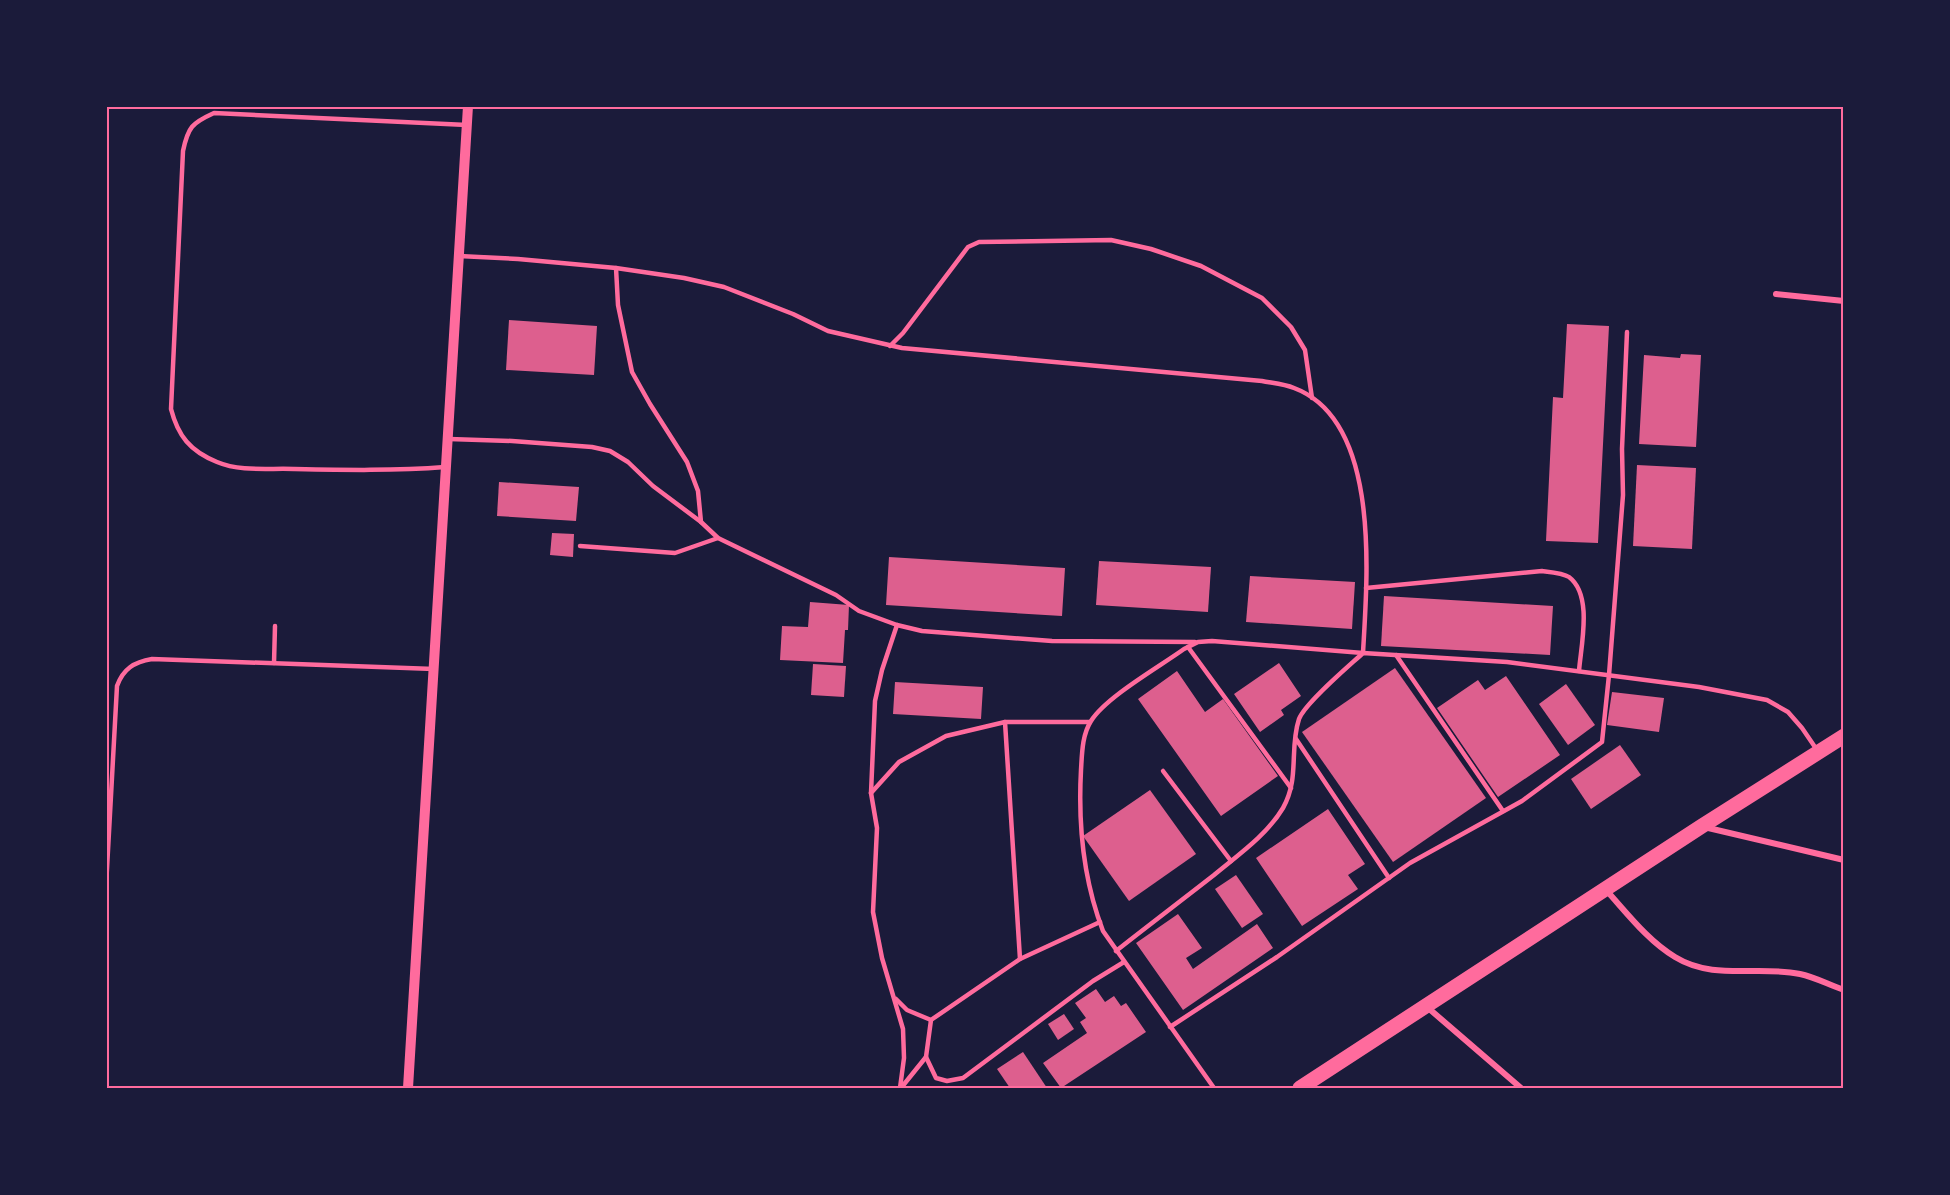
<svg xmlns="http://www.w3.org/2000/svg" width="1950" height="1195" font-family="Merriweather,serif">
<rect width="100%" height="100%" fill="#1b1b3a"/>
<g fill="#dd5f8e">
<polygon points="509,320 597,326 594,375 506,370"/>
<polygon points="1567,324 1609,326 1598,543 1546,541 1553,397 1563,398"/>
<polygon points="1681,354 1701,355 1696,447 1639,444 1644,355 1680,358"/>
<polygon points="1637,465 1696,468 1692,549 1633,546"/>
<polygon points="499,482 579,487 576,521 497,516"/>
<polygon points="552,533 574,534 573,557 550,555"/>
<polygon points="889,557 1065,568 1062,616 886,605"/>
<polygon points="1099,561 1211,567 1208,612 1096,605"/>
<polygon points="1250,576 1355,582 1352,629 1246,622"/>
<polygon points="1384,596 1553,606 1550,655 1381,646"/>
<polygon points="810,602 849,605 848,630 845,630 843,663 780,660 782,626 808,627"/>
<polygon points="1279,663 1301,696 1281,710 1284,715 1260,732 1234,694"/>
<polygon points="813,664 846,666 844,697 811,695"/>
<polygon points="1395,668 1486,798 1393,862 1302,732"/>
<polygon points="1177,671 1205,712 1223,699 1278,776 1221,816 1138,699"/>
<polygon points="1506,676 1560,755 1498,797 1437,708 1478,680 1485,690"/>
<polygon points="895,682 983,687 981,719 893,714"/>
<polygon points="1566,684 1595,725 1568,745 1539,704"/>
<polygon points="1612,692 1664,698 1659,732 1607,725"/>
<polygon points="1620,745 1641,775 1591,809 1571,779"/>
<polygon points="1150,790 1196,854 1129,901 1083,836"/>
<polygon points="1328,809 1365,864 1348,875 1358,889 1302,926 1256,858"/>
<polygon points="1236,875 1263,914 1242,928 1215,889"/>
<polygon points="1178,914 1202,948 1186,958 1193,969 1257,924 1273,948 1183,1010 1136,943"/>
<polygon points="1096,989 1105,1002 1114,996 1121,1006 1126,1003 1146,1032 1061,1088 1043,1063 1087,1033 1080,1022 1086,1018 1075,1003"/>
<polygon points="1064,1014 1074,1029 1058,1040 1048,1024"/>
<polygon points="1023,1052 1047,1088 1010,1088 997,1069"/>
</g>
<g fill="none" stroke-linecap="round" stroke-linejoin="round">
<g stroke="#ff6b9d" stroke-width="4.5">
<path d="M459,256L518,259L616,268L684,278L724,287L793,314L828,331L902,348L1262,381C1272,383 1284,384 1294,388C1382,421 1367,579 1363,653L1212,641L1198,642L1184,649C1159,667 1106,697 1091,721C1082,735 1082,754 1081,770C1078,825 1083,879 1103,931L1214,1088"/>
<polyline points="616,268 618,305 632,372 650,404 687,462 698,491 701,522 718,538 836,595 859,611 897,625 922,631 1052,641 1195,642"/>
<polyline points="890,346 903,333 968,247 979,242 1111,240 1151,249 1201,266 1262,298 1291,327 1305,350 1312,398"/>
<polyline points="449,439 512,441 592,447 610,451 628,462 653,486 701,522"/>
<path d="M445,467C395,471 345,470 294,469C268,468 241,472 217,462C190,451 178,436 171,409L183,151C188,127 192,123 214,113L467,125"/>
<polyline points="580,546 675,553 718,538"/>
<path d="M1366,588L1542,571C1550,572 1563,573 1569,577C1593,595 1581,645 1579,671"/>
<polyline points="897,625 882,670 875,701 871,793 877,828 873,912 882,958 903,1029 904,1058 900,1088"/>
<polyline points="1188,647 1291,788"/>
<polyline points="1396,655 1503,811"/>
<polyline points="274,663 275,626"/>
<polyline points="1005,722 1020,959"/>
<polyline points="1296,739 1389,878"/>
<polyline points="1163,771 1231,861"/>
<polyline points="871,793 899,762 946,736 1005,722 1089,722"/>
<path d="M106,887L117,686C123,669 134,662 152,659L434,669"/>
<polyline points="1100,922 1020,959 931,1020 926,1057 936,1078 947,1081 963,1078 1093,981 1124,962"/>
<path d="M1116,951C1149,925 1182,900 1214,875C1238,855 1267,835 1283,808C1300,778 1289,749 1299,719C1305,703 1349,666 1363,653L1507,662L1699,687L1767,700L1788,712L1802,728L1817,750"/>
<polyline points="896,999 907,1010 931,1020"/>
<polyline points="1170,1027 1277,957 1410,863 1522,801 1602,742 1609,675 1623,495 1622,449 1627,332"/>
<polyline points="901,1088 926,1057"/>
</g>
<g stroke="#ff6b9d" stroke-width="6">
<polyline points="1776,294 1844,301"/>
<polyline points="1704,827 1844,860"/>
<path d="M1606,890C1627,913 1648,941 1675,957C1714,981 1758,965 1800,974C1815,977 1829,985 1844,990"/>
<polyline points="1427,1007 1521,1088"/>
</g>
<polyline stroke="#ff6b9d" stroke-width="10" points="408,1088 468,106"/>
<polyline stroke="#ff6b9d" stroke-width="15" points="1300,1088 1702,826 1844,736"/>
</g>
<rect width="1950" height="1195" fill="none" stroke="#1b1b3a" stroke-width="216"/>
<rect x="108" y="108" width="1734" height="979" fill="none" stroke="#ff6b9d" stroke-width="2"/>
</svg>
